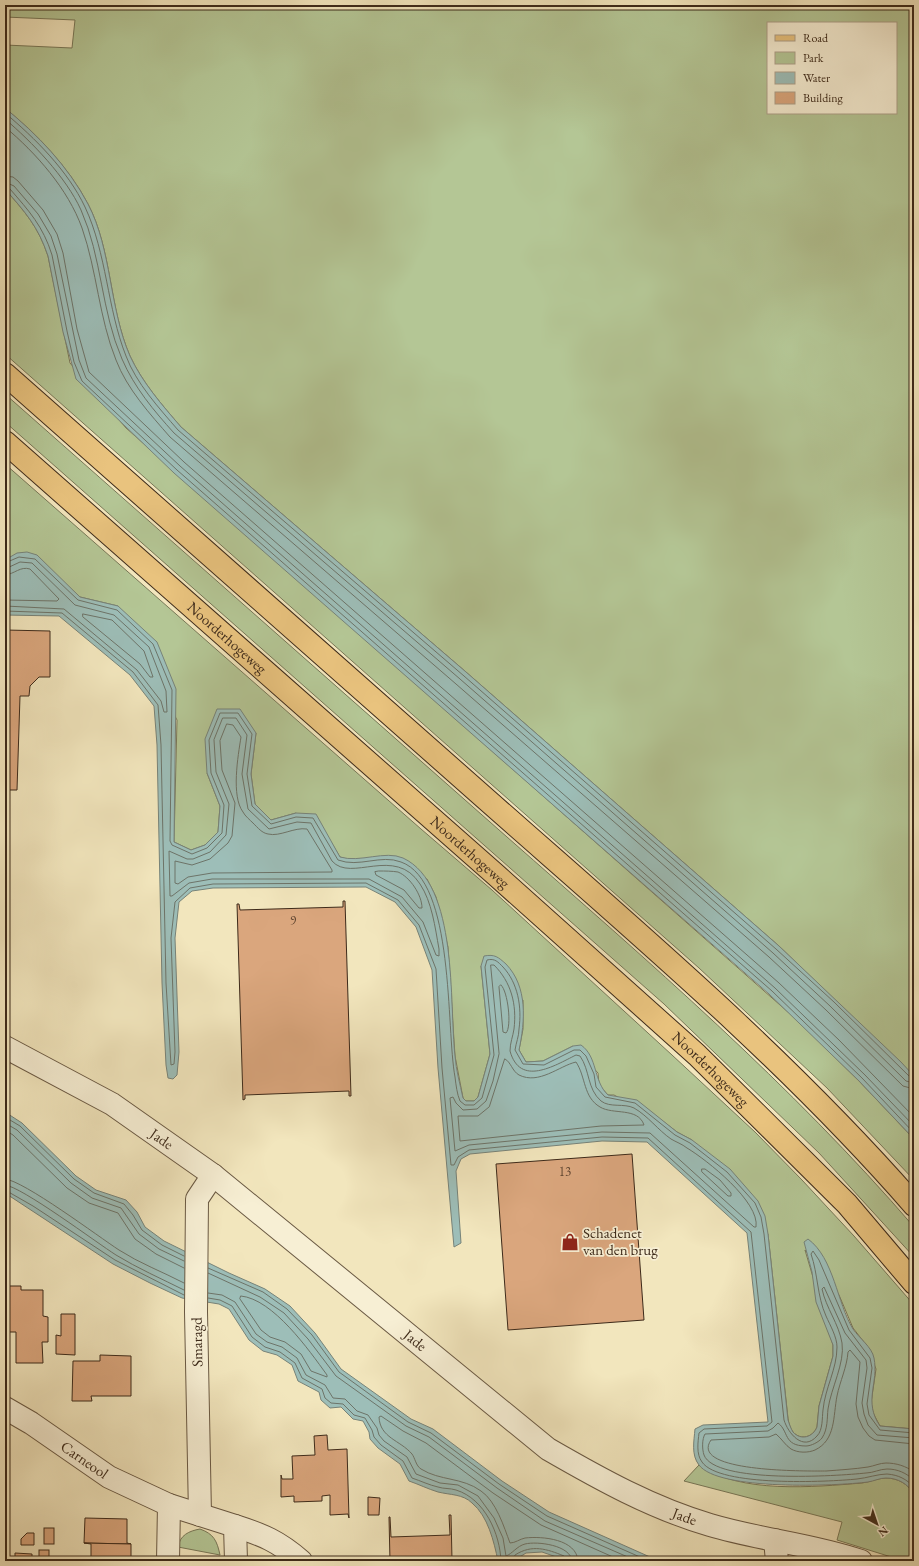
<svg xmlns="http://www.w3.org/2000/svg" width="919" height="1566" font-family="'EB Garamond',serif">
<rect width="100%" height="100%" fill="#f2e6bd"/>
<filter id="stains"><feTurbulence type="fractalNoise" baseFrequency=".005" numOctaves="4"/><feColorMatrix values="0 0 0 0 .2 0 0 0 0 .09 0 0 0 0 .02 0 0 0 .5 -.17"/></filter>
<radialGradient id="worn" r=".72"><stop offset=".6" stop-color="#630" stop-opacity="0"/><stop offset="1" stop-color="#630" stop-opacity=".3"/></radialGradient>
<g fill="#b4c695" stroke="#787858" fill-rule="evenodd">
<path d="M5,5H914V1076L779,946L466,672L181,427C162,405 142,382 130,356C109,308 112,250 88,204C68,166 37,135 5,108V45L72,48L75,20L5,17ZM768,23H896V113H768Z"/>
<path d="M5,189C25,212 38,226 48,256L70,363L126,428L797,1020L859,1081L914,1139V1180L827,1088L699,968L5,354Z"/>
<path d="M5,394C172,542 340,689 507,837C648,961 791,1084 914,1227V1257L819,1153L664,1004L5,422Z"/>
<path d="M5,464L421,829L492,890L672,1055L755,1132L802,1180L854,1236L914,1305V1429L880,1426L873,1413L871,1403L876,1369L867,1346L853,1328L839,1295L805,1250L833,1345V1356L819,1406L817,1427C813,1437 801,1441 793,1432C788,1426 788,1417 787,1409L768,1234L692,1140L677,1132L664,1122L614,1095H608L599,1085L598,1073L573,1046L543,1061L526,1062L519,1050L523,1029V1000L481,966L490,1054L478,1097L474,1101H466L463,1098L455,1056L448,947L436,897L427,879L360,859L350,860L340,857L331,842L296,813L271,820L255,804L251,774L256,733L207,773L220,806L218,832L205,845L191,850L174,842L177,720L118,606L80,597L70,589L8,559L5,560Z"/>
<path d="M699,1465C740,1494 814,1487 862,1483C870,1482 878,1478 886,1478C898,1478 908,1484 914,1494V1561H904L837,1540L842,1522L684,1481Z"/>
<path d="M200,1529C214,1534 217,1541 220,1555L178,1547C180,1535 189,1531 200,1529Z"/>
</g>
<g fill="#9dbeb8" stroke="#778379">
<path d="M5,108C37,134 68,166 88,204C112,250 109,308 130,356C142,382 162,405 181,427L466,672L779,946L901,1062L914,1076V1139L859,1081L769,994L174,473L76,379L63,332L48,256C38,226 25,212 5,189Z"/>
<path d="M27,552L37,555L80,597L118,606L157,642L176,689L174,842L191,850L205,845L218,832L220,806L207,773L205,739L217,709H240L256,733L251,774L255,804L271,820L296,813L316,814L340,857C360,863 385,850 403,858C459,884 449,1004 455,1056C456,1070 460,1084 463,1098L466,1101H474L478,1097L490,1054L481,966L484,956C495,954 498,957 506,964C528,987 525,1021 519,1050L526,1062L543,1061L573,1046L581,1045C598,1057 593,1081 608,1095L637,1100L677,1132L692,1140L730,1169L758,1201L765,1216L768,1234L788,1420C789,1423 791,1429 793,1432C801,1441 813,1437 817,1427L819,1406L833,1356V1345L816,1302L812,1272L804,1242L808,1239C834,1258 837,1303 853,1329C859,1338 872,1347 874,1358C879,1383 863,1401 880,1426L914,1429V1494C908,1484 898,1478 886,1478C880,1478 874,1481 868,1482C837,1486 718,1491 699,1465C691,1455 694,1441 695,1429L703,1425L768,1422L747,1233L647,1142L602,1141L470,1154L461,1159L456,1171L461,1243L454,1247L438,1068L432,970L416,927L395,902L366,887L213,888L192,891L179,902L175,938L179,1052L177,1075L173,1079L168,1078L166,1065L162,983L157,745L154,706L130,675L59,616L5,615V560L17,553Z"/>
<path d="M5,1112L22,1123L76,1176L96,1190L126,1200L137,1212L145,1227L164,1241L229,1273L265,1289L290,1306L315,1333L341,1369L411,1419L433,1429L502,1481L549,1512L659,1561H568L542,1552L526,1553L518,1558L517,1561H498C494,1542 488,1516 472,1503C463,1494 450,1495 438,1492C428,1489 418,1484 409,1481L400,1464L378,1448L370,1439L369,1432L363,1421L353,1419L341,1407L330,1408L321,1400L319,1392L298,1381L292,1365L277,1355L263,1351L249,1340L229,1309L219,1304L182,1298L150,1283L113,1264L5,1193Z"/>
</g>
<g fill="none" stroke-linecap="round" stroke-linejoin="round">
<g stroke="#6d7469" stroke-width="1">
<path d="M5,113C35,138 68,171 85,207C107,254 107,308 126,356C136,383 159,408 178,430L464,676L776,949L834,1002L910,1077L914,1078"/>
<path d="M5,119C32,142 66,177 81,210C102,257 101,311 122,359C134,387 154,411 174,433L460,679L773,953L830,1006L906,1081L914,1083"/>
<path d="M5,127C36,153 68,189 82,228C97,271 99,318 116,360C127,389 150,414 170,437L456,684L769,957L826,1010L903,1086L914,1089"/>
<polyline points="5,176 13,177 18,181 43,210 57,234 63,253 77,329 89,372 184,462 779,983 839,1040 914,1117"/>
<polyline points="5,182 14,186 38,214 51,236 57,254 79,360 86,378 180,466 775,988 865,1075 914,1126"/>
<path d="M5,187L10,189C29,211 43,226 52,255L67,331L74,362L82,381L177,470L772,991L862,1078L914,1133"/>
<path d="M5,563L19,557L35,559L78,600L117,610L153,644L172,690L170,841L172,845L192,854L207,848L222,833L224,805L211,773L209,740L220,713H238L252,734L247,774L252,806L271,824L296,817L313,818L338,860C359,868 381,854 401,862C455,881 446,1029 455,1077C456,1085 457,1094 460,1101L465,1105H474L482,1098L494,1055L485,967L487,960C495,958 498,962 503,967C518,983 522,1007 519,1029C519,1036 516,1043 515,1050L523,1064L544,1065L574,1050H580L586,1056L594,1074L596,1087L605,1097L635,1103L675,1135L690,1143L727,1172L755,1203L761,1217L764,1234L784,1420C788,1433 803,1452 817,1436C823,1430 822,1418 823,1410C825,1388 837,1369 837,1347C837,1337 830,1325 826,1316C817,1296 818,1274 811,1254L813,1251L819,1260L849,1330L870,1358L872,1368L867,1404L869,1415L880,1430L914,1433"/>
<polyline points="5,569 20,562 32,563 75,605 114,615 149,647 166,691 167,712 164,712 161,701 137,670 64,609 5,606"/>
<path d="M5,575C15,574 20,566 30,569L59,599L57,601L5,600"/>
<path d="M5,611L62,613L133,672L158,705L161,745L166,983L171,1065L174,1064L175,1052L171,938L175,902L190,888L213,884L366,883L398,900L419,925L436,969L442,1068L451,1165H454L458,1157L469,1150L602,1137L648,1138L751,1232L772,1422L767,1426L704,1429L699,1433C698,1442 696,1454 702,1462C719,1487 828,1482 857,1479C867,1478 878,1474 887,1474C899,1475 906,1479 914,1487"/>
<polygon points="83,614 112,620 144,651 153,677 150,677 140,664 83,617"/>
<path d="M223,718H236L247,735L242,774L248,809L269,829L297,822L311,823L332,861C351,883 395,845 420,884C432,902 435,927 439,949V956L436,955L423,922L402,897L369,879H212L189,883L172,896H170L169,851L187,859H193L210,852L226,835L229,804L216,772L214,740Z"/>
<path d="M227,724L233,725L241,737C238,756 231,796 243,812C245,816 250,820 253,823C258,828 262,833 268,834C280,837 294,827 307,829L332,870V872L212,873L188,877L178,884L175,883V861L192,865L210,859L228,843L232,836L235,803L222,770L220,741Z"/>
<path d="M379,871C385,871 392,871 398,872C410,877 422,895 422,908H419L404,890L376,875L375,872Z"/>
<path d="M491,965H494C511,982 517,1004 514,1029C513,1036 510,1043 510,1051C520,1087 554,1066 576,1055L580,1056C590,1070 587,1089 601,1101C610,1108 624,1103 634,1108C648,1116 658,1130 671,1139C676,1142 682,1144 687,1148C707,1160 760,1202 756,1227H754L650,1133L602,1132L469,1145L455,1151L450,1098L453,1097L456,1103L463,1110L477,1109L486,1101L493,1081L499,1054Z"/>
<path d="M501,985C508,991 512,1027 506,1033L503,1032L499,987Z"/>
<path d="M505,1059C511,1062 512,1071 519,1075C539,1085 559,1066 576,1062C586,1077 583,1097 600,1107C613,1115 638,1107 644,1125L601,1126L460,1141L458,1116H478L489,1107Z"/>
<polyline points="5,1117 20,1126 74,1179 94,1193 124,1204 133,1215 142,1230 162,1245 184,1256"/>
<polyline points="5,1123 17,1130 71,1183 92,1198 121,1208 139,1234 159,1249 184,1261"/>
<polyline points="5,1130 13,1135 67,1188 89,1203 118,1213 135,1239 156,1254 184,1268"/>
<polygon points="702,1169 705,1169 720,1180 731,1193 731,1196 728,1196 702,1172"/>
<path d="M5,1179C23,1180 99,1237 119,1250C139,1263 163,1272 184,1283"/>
<path d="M5,1185C21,1186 97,1243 116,1255C137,1268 162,1279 184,1290"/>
<polyline points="5,1190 33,1206 115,1260 184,1295"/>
<polyline points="208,1268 263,1292 287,1309 312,1335 339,1372 408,1422 431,1433 499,1484 547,1516 649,1561"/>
<polyline points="208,1273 260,1297 284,1313 308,1339 336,1376 406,1426 429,1437 497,1488 545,1521 637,1561"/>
<path d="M208,1293L222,1295L235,1302L256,1334L267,1342L282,1347L297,1358L306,1375L325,1385L333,1398L345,1399L357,1411L368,1415L377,1428L379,1435L384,1441L407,1457L416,1474L440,1483L458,1485L478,1496L494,1518L503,1538L506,1556C512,1554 517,1546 525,1544C537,1541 571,1545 572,1561"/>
<path d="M241,1296C273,1299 309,1350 327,1375V1377L311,1371L301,1354L285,1342L270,1337L261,1330L240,1299Z"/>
<path d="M208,1298L220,1300L232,1306L252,1337L265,1347L280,1352L295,1363L302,1378L322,1389L325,1398L331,1403L343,1404L354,1415L365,1418L372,1430L374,1437L381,1445L403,1461L412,1478C421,1481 429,1485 438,1487C444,1489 450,1488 456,1490C485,1499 500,1534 501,1561"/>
<path d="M914,1438L877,1435L868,1425L864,1414L862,1403L867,1368L866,1360L845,1333L824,1287L822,1289C826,1308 839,1324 842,1343C845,1363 831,1388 828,1409C827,1418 828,1429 822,1438C819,1442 811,1446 806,1446C783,1446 789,1431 778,1423L773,1428L768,1431L705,1434C702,1439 702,1449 704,1455C715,1484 838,1476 866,1473C873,1473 880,1469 887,1469C898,1469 906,1473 914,1480"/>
<path d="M914,1444L875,1440L869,1436L863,1428L858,1417L856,1404L860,1362L850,1350L848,1352C847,1367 840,1381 837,1396C833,1416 836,1440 815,1450C808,1453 798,1453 791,1449C785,1445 782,1439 776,1434L769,1437L711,1440C688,1473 811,1471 826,1471C839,1470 855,1469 868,1467C874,1466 880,1463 886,1463C896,1463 906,1466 914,1472"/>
<path d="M513,1561L515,1555C532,1544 547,1549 564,1556L567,1561"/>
<path d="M578,1561C577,1539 542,1536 525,1538C520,1539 515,1543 510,1543C504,1527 496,1501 481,1491C462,1477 440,1481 421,1469C416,1466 415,1458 412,1454C400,1440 380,1438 379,1417L381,1416L403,1431L426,1443L493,1493L541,1525L622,1561"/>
</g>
</g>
<g fill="#daa67d" stroke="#3d2a1a">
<polygon points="5,630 50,631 50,677 39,677 30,686 29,696 20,696 17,790 5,790"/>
<polygon points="343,901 345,901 351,1096 349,1096 349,1091 245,1095 245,1099 243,1100 237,904 239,904 240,910 343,907"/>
<polygon points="632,1154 644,1320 508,1330 496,1164"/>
<polygon points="5,1286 21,1286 21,1290 43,1290 43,1316 48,1317 48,1342 42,1342 43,1363 16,1363 16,1332 5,1332"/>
<polygon points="61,1314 75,1314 75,1355 56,1354 56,1335 61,1336"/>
<polygon points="100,1355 131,1356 131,1396 91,1396 92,1401 72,1401 73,1361 100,1361"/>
<polygon points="327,1435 328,1450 347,1449 349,1518 348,1514 330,1515 330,1495 322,1496 322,1501 294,1502 294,1496 281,1497 281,1475 282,1479 293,1479 292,1456 315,1455 314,1436"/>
<polygon points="368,1497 380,1498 379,1515 368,1515"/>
<polygon points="449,1515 451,1515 452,1560 472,1559 474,1557 474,1561 390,1561 389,1517 390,1517 391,1537 450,1535"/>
<polygon points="85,1518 127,1519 127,1543 131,1544 84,1543"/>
<rect x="44" y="1528" width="10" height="16"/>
<polygon points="27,1533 34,1533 34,1545 21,1545 21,1539"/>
<polygon points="84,1543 131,1544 131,1561 91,1561 91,1544"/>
<rect x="39" y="1550" width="10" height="11"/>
<polygon points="15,1553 32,1554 32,1561 15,1561"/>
</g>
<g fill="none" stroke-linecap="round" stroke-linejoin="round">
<g stroke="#6a5943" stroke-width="24">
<g id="minor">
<path id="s1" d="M5,1047L112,1104L213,1175L548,1449C600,1479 652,1508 710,1525C760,1540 812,1544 861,1561"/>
<path id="s2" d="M5,1408L31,1423L109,1477L169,1505L235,1526L236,1561"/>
<polyline points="200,1515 196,1312 197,1199 213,1175"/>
<path d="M235,1526C263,1535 278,1541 301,1561"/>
<polyline points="775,1540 777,1561"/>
<polyline points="168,1561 169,1505"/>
</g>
</g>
<g stroke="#3d2a1a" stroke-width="24">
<g id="primary">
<path d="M5,374C166,516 326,659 487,800C634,930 785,1057 914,1205"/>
<path id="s3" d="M5,442L496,875L697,1055L847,1204L914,1283"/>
</g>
</g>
<use href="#minor" stroke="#f7efd4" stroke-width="22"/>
<use href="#primary" stroke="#e9c37e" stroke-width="22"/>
</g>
<defs>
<g id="shop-bare" transform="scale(1.38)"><path d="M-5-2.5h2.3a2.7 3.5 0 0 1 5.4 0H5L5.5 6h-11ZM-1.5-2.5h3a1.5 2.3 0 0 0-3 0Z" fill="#8f2418" stroke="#f7efd4" stroke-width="2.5" paint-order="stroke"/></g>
</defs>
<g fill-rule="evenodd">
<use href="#shop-bare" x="570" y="1242"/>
</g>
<g text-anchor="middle" stroke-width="3.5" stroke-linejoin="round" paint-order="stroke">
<g font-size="13" fill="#644933">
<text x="293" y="925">9</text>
<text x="565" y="1176">13</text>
</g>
<g font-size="15" fill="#3d2a1a" stroke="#f7efd4">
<text dy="5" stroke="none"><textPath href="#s3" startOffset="296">Noorderhogeweg</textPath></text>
<text dy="5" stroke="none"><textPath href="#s3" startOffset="620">Noorderhogeweg</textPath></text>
<text dy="5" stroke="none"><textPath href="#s3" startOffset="944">Noorderhogeweg</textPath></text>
<text dy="5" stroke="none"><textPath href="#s1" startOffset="182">Jade</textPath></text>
<text dy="5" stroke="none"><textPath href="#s1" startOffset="506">Jade</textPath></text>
<text transform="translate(197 1342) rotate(-91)" y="5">Smaragd</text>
<text dy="5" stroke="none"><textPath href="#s2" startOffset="95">Carneool</textPath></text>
<text dy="5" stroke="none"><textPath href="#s1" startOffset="830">Jade</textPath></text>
</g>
<g font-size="15" fill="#3d2a1a" stroke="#f7efd4" text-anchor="start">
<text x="583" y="1238">Schadenet<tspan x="583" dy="17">van den brug</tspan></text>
</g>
</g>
<rect width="919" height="1566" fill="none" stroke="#f2e6bd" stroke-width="20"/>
<rect x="6" y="6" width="907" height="1554" fill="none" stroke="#3d2a1a" stroke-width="2"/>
<rect x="10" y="10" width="899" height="1546" fill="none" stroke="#3d2a1a"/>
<rect x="767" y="22" width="130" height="92" fill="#f7efd4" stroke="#ada08a"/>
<rect x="775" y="35" width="20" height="6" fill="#e9c37e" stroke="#ada08a"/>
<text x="803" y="42" font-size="12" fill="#3d2a1a">Road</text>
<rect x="775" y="52" width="20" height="12" fill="#b4c695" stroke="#ada08a"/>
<text x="803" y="62" font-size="12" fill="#3d2a1a">Park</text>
<rect x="775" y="72" width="20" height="12" fill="#9dbeb8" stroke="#ada08a"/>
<text x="803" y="82" font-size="12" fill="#3d2a1a">Water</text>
<rect x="775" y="92" width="20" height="12" fill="#daa67d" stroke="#ada08a"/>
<text x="803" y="102" font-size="12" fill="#3d2a1a">Building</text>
<g transform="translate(877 1524) rotate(140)" stroke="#f7efd4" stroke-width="3" paint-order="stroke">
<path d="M0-3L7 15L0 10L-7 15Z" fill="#3d2a1a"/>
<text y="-6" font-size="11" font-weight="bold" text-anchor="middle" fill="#3d2a1a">N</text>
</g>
<rect width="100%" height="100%" filter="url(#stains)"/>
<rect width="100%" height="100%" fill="url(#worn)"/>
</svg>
